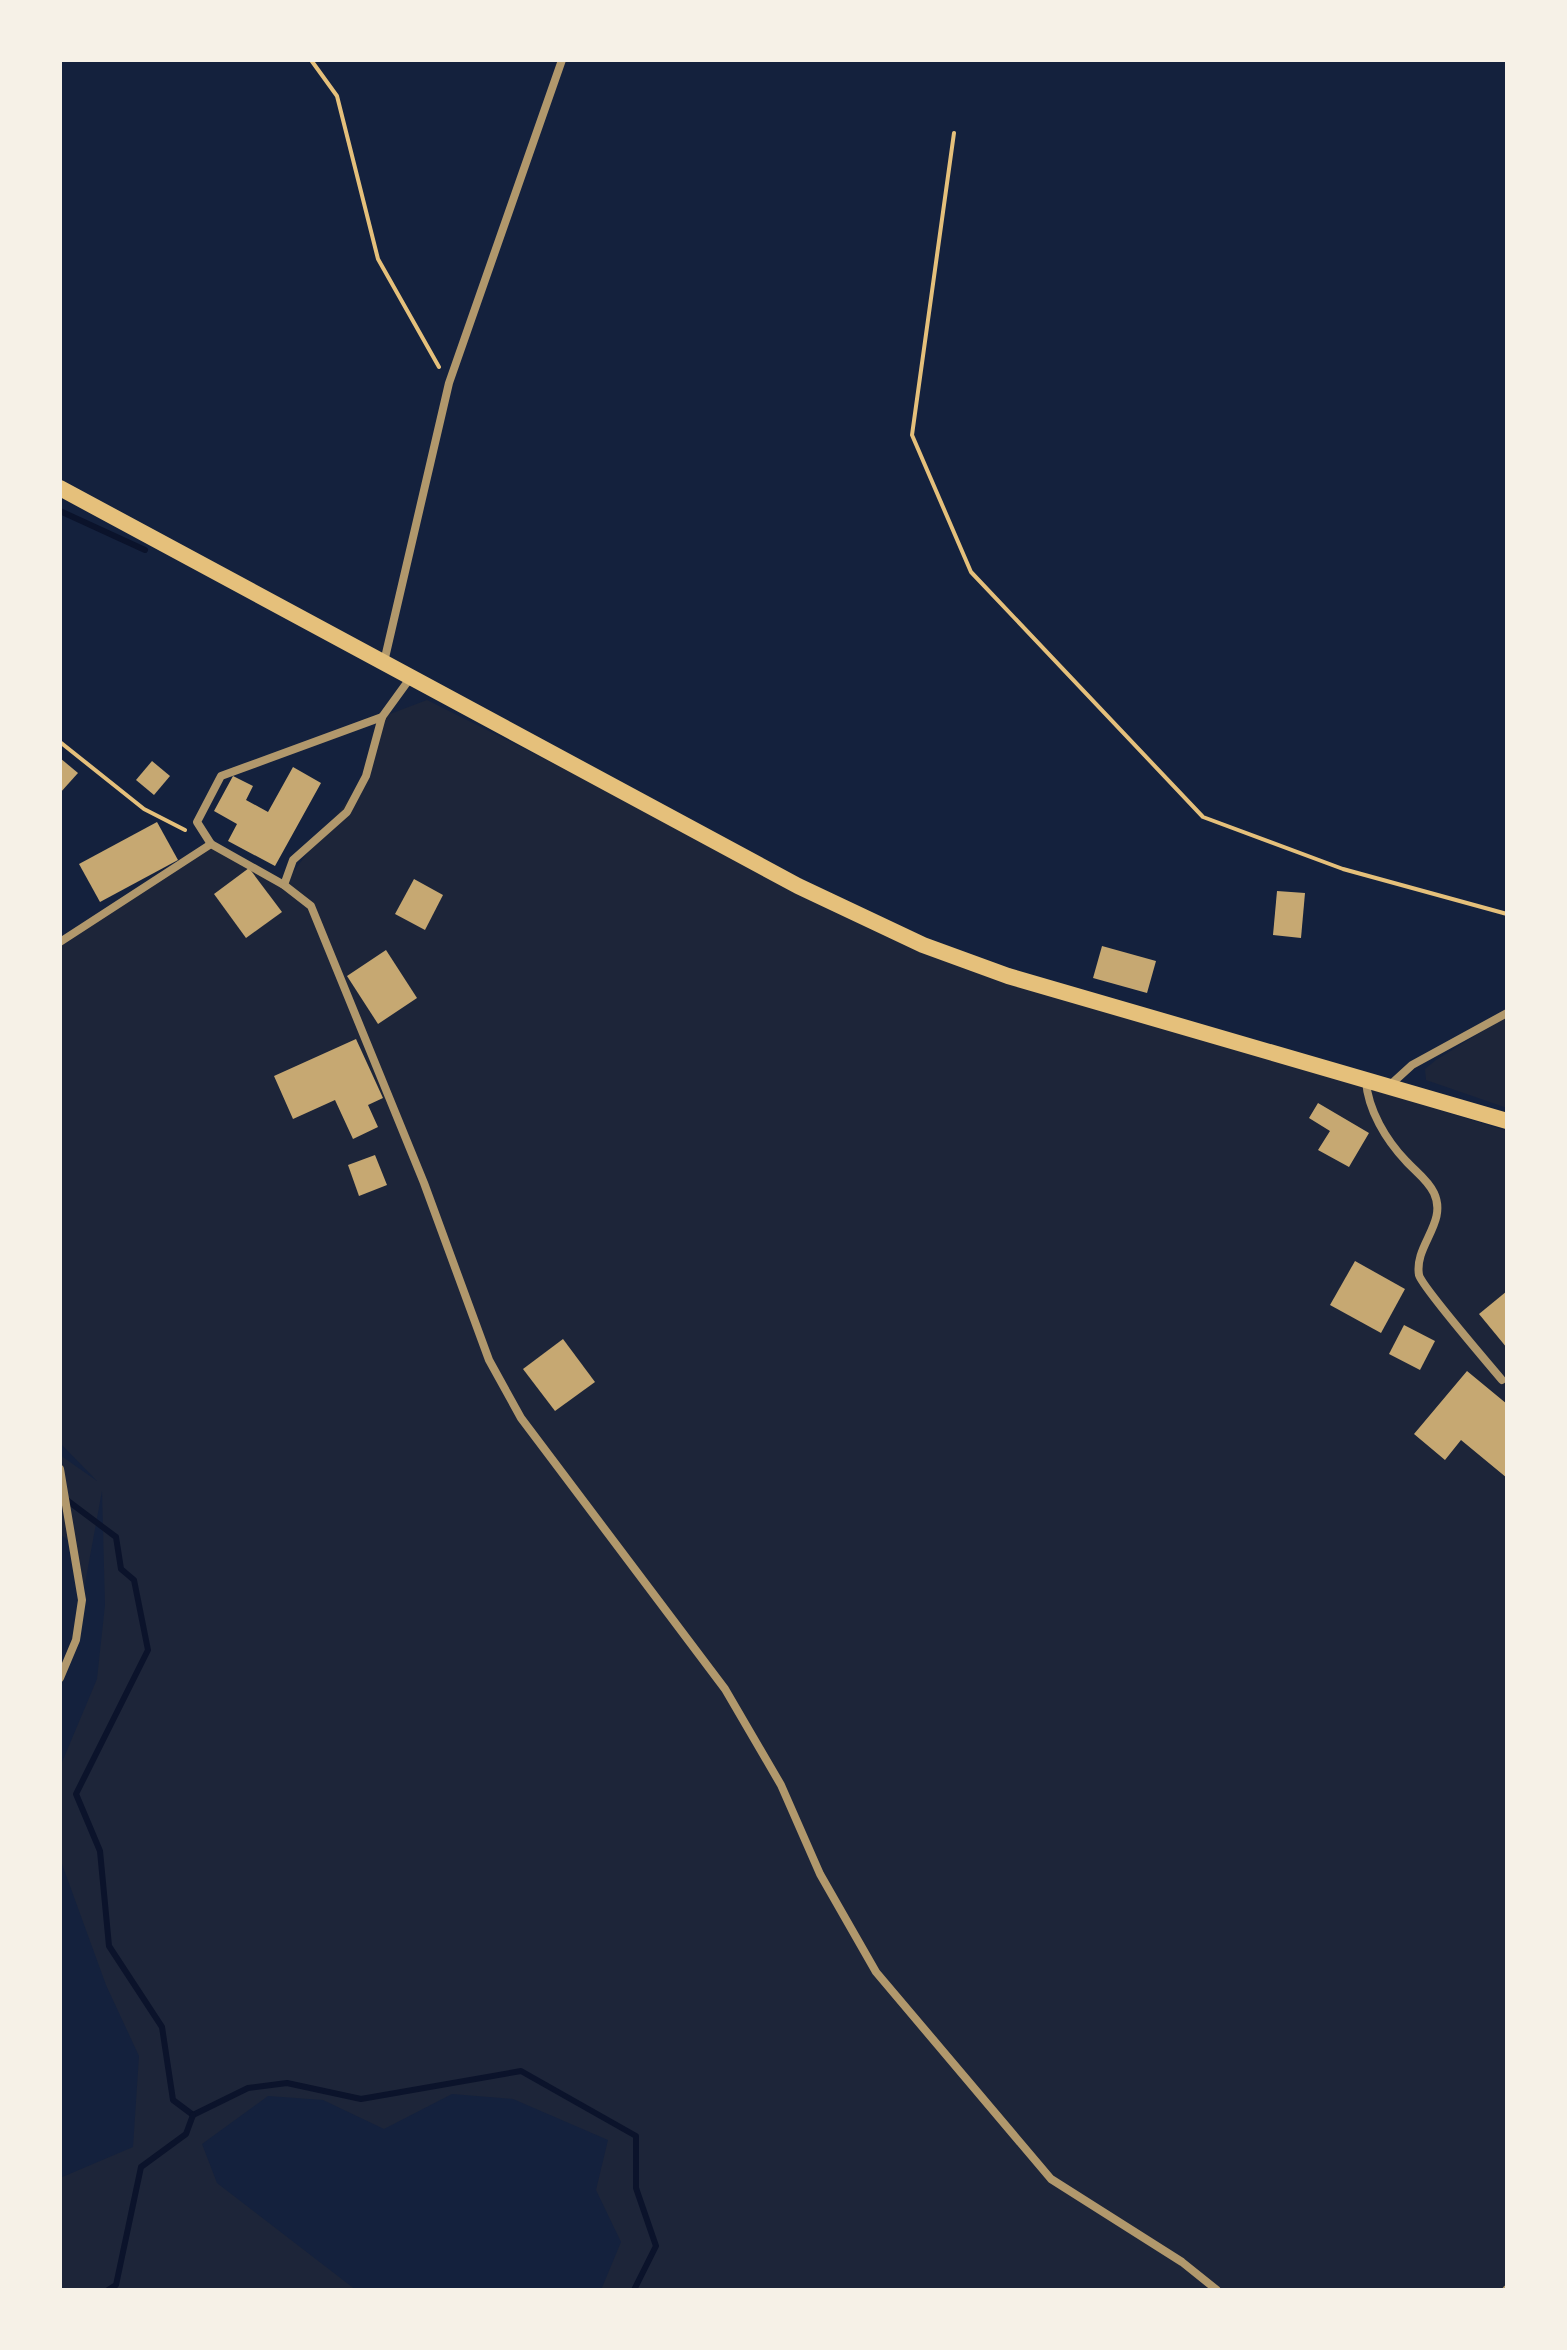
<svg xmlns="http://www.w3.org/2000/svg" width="1567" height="2350" font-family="'Noto Sans',sans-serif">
<rect width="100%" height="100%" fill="#14213d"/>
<g fill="#1d2539">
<polygon points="427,700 798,886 1008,976 1507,1131 1506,2290 601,2290 621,2242 596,2190 608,2140 513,2099 452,2094 384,2129 323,2100 268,2096 202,2144 217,2183 356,2290 60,2290 60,2178 133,2147 139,2056 106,1985 62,1864 60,1820 60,1767 97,1679 105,1605 102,1491 82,1600 72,1543 60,1534 60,1455 97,1481 60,1443 60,942 211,844 284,884 366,776 382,717"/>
<polygon points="1507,1016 1507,1108 1426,1080 1425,1069 1436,1060"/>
</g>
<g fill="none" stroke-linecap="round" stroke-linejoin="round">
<g stroke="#0b132b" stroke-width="6">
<polyline points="60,511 145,550"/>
<polyline points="60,1495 116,1537 121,1569 134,1580 148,1650 76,1794 100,1851 109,1946 162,2027 173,2100 193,2115"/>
<polyline points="193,2115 248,2088 287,2083 361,2099 521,2071 636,2136 636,2188 656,2246 634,2290"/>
<polyline points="108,2290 116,2285 141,2167 186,2134 193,2115"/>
</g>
</g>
<g fill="#c6a872">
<polygon points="60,758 78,773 60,793"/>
<polygon points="152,761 170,776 154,795 136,780"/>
<polygon points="293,767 321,783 275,866 228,841 237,824 214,811 233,776 253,786 246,800 268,812"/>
<polygon points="157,822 178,860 100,902 79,864"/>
<polygon points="249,868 282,912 246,938 214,894"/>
<polygon points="414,879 443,895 425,930 395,914"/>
<polygon points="1277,891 1305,893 1301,938 1273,935"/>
<polygon points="1102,946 1156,961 1147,993 1093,978"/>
<polygon points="386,950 417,998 378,1024 347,976"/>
<polygon points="356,1039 383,1098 368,1105 378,1127 353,1139 335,1100 293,1119 274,1076"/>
<polygon points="1318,1103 1369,1133 1349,1167 1318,1150 1330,1131 1309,1118"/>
<polygon points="375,1155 387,1185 359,1196 348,1165"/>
<polygon points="1355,1261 1405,1289 1381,1333 1330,1305"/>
<polygon points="1507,1291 1507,1348 1479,1314"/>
<polygon points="1404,1325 1435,1341 1420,1370 1389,1354"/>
<polygon points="563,1339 595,1382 555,1411 523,1369"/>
<polygon points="1467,1371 1507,1404 1507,1478 1461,1440 1445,1460 1414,1434"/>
</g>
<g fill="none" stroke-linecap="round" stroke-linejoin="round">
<g stroke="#e5c07b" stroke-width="4">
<polyline points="311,60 337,96 378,259 439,367"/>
<polyline points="954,133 912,435 971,572 1203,817 1343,869 1507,914"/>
<polyline points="60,742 144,809 185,830"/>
</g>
<g stroke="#b1986c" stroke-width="8">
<polyline points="384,662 449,383 562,60"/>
<polyline points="211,844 197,822 221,776 382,717"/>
<polyline points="284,885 293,860 347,812 366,776 382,717 411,677"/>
<polyline points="60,942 211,844 284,885 311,906 424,1183 489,1360 521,1418 725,1689 781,1785 820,1874 876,1972 1051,2179 1182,2262 1217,2290"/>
<path d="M1366,1081C1368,1110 1386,1140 1406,1161C1416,1172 1428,1180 1434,1193C1448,1223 1414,1245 1419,1275C1422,1287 1488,1363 1502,1380"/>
<polyline points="1389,1086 1412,1065 1507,1013"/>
<polyline points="60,1469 82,1600 76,1640 60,1678"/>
<polyline points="1506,2290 1507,2289"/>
</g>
<polyline stroke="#e5c07b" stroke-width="16" points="60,488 798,886 923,945 1008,976 1507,1121"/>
</g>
<rect width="1567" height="2350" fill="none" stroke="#f6f1e7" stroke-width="124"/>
</svg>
